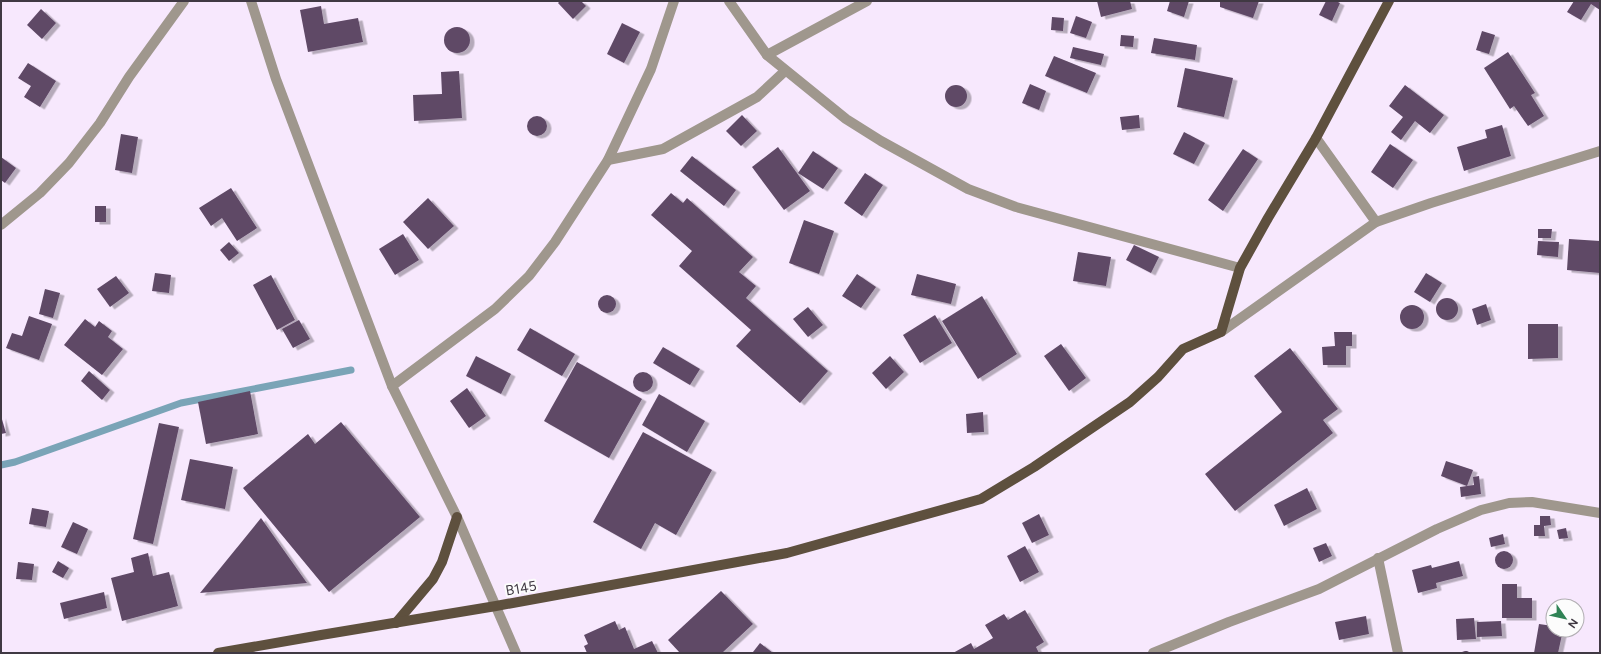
<svg xmlns="http://www.w3.org/2000/svg" width="1601" height="654" font-family="Figtree,sans-serif">
<defs>
<filter id="shadow"><feDropShadow dx="4.5" dy="2.5" stdDeviation="0" flood-color="#0004"/></filter>
</defs>
<rect width="100%" height="100%" fill="#f7e8fd"/>
<g fill="none" stroke-linecap="round" stroke-linejoin="round">
<polyline stroke="#7aa4b7" stroke-width="7" points="1,465 15,462 181,403 351,370"/>
</g>
<g fill="#5f4966" filter="url(#shadow)">
<polygon points="560,1 581,1 586,6 573,19 558,3"/>
<polygon points="1097,1 1130,1 1132,9 1101,17"/>
<polygon points="1170,1 1189,1 1184,17 1167,11"/>
<polygon points="1220,1 1259,1 1253,18 1220,7"/>
<polygon points="1326,1 1336,1 1340,3 1332,21 1319,15"/>
<polygon points="1574,1 1600,1 1600,10 1591,4 1581,20 1567,12"/>
<polygon points="321,6 324,24 358,18 363,42 308,52 300,10"/>
<polygon points="41,9 56,23 42,39 27,25"/>
<polygon points="1076,16 1092,22 1086,38 1070,33"/>
<polygon points="1052,17 1064,18 1063,31 1051,30"/>
<polygon points="622,23 640,32 624,63 607,54"/>
<circle cx="457" cy="40" r="13"/>
<polygon points="1482,31 1495,35 1489,54 1476,50"/>
<polygon points="1121,35 1134,36 1133,47 1120,46"/>
<polygon points="1154,38 1197,45 1195,60 1151,53"/>
<polygon points="1073,47 1104,54 1101,65 1070,58"/>
<polygon points="1508,52 1535,93 1531,95 1544,116 1528,126 1514,106 1510,109 1484,68"/>
<polygon points="1054,56 1096,73 1087,93 1045,76"/>
<polygon points="28,63 56,81 40,107 24,97 31,86 18,78"/>
<polygon points="1185,68 1233,78 1224,117 1177,107"/>
<polygon points="459,71 462,118 414,121 413,95 442,94 441,72"/>
<polygon points="1030,84 1046,91 1039,110 1022,103"/>
<circle cx="956" cy="96" r="11"/>
<polygon points="1405,85 1444,115 1430,133 1415,121 1401,140 1391,132 1403,117 1389,106"/>
<polygon points="742,115 757,131 741,146 726,131"/>
<polygon points="1139,115 1140,128 1122,130 1120,117"/>
<circle cx="537" cy="126" r="10"/>
<polygon points="1502,125 1511,156 1464,171 1457,147 1487,138 1485,130"/>
<polygon points="1184,132 1205,143 1194,164 1173,154"/>
<polygon points="121,134 138,137 132,173 115,170"/>
<polygon points="1390,144 1413,160 1393,188 1371,172"/>
<polygon points="778,147 810,191 784,210 752,167"/>
<polygon points="1243,149 1258,159 1223,211 1208,200"/>
<polygon points="813,151 838,168 823,189 798,173"/>
<polygon points="692,156 736,190 724,206 680,171"/>
<polygon points="1,157 16,168 5,183 1,180"/>
<polygon points="865,173 883,185 862,216 844,203"/>
<polygon points="231,188 257,228 237,241 222,218 211,226 199,208"/>
<polygon points="671,193 683,203 687,198 753,257 739,272 756,286 746,298 828,371 800,403 736,346 751,330 679,266 692,251 651,215"/>
<polygon points="428,198 454,226 428,249 403,222"/>
<rect x="95" y="206" width="11" height="16"/>
<polygon points="804,220 834,231 819,274 789,263"/>
<polygon points="1538,229 1552,229 1551,238 1538,238"/>
<polygon points="403,234 419,260 395,275 379,249"/>
<polygon points="1569,239 1600,241 1600,273 1567,270"/>
<polygon points="1538,241 1559,242 1558,257 1537,255"/>
<polygon points="229,242 239,253 229,261 220,250"/>
<polygon points="1134,245 1159,257 1151,273 1126,260"/>
<polygon points="1078,252 1111,257 1106,286 1073,281"/>
<polygon points="155,273 171,275 169,293 152,291"/>
<polygon points="1426,273 1442,283 1430,302 1414,292"/>
<polygon points="857,274 876,287 861,308 842,296"/>
<polygon points="917,274 956,284 951,304 911,295"/>
<polygon points="271,275 295,320 277,330 253,285"/>
<polygon points="116,276 129,293 110,307 97,289"/>
<polygon points="45,289 60,293 53,318 39,314"/>
<circle cx="607" cy="304" r="9"/>
<polygon points="982,296 1017,354 978,379 942,321"/>
<circle cx="1447" cy="309" r="11"/>
<polygon points="1486,304 1491,320 1477,325 1472,309"/>
<circle cx="1412" cy="317" r="12"/>
<polygon points="808,307 823,325 808,337 793,319"/>
<polygon points="935,315 952,343 920,363 903,335"/>
<polygon points="29,316 52,324 39,360 6,348 12,333 22,336"/>
<polygon points="85,319 95,327 99,321 112,331 108,337 123,349 102,375 64,345"/>
<polygon points="299,320 310,339 293,348 282,329"/>
<polygon points="1528,324 1558,324 1558,358 1528,359"/>
<polygon points="530,328 575,354 562,376 517,350"/>
<polygon points="1334,332 1352,332 1352,346 1346,346 1346,365 1323,365 1322,347 1335,346"/>
<polygon points="1061,344 1086,378 1069,391 1044,356"/>
<polygon points="663,347 700,369 690,385 653,363"/>
<polygon points="1290,348 1338,409 1323,420 1333,433 1235,511 1205,474 1282,412 1254,376"/>
<polygon points="476,356 511,374 501,394 466,376"/>
<polygon points="890,356 904,372 886,389 872,373"/>
<polygon points="577,362 642,399 609,458 544,421"/>
<polygon points="89,371 110,390 102,400 81,381"/>
<circle cx="643" cy="382" r="10"/>
<polygon points="467,388 486,416 469,428 450,401"/>
<polygon points="250,391 258,434 206,444 198,402"/>
<polygon points="659,394 705,421 687,452 642,425"/>
<polygon points="983,412 984,432 967,433 966,414"/>
<polygon points="1,416 6,433 1,434"/>
<polygon points="341,422 420,517 329,592 243,488 308,434 315,444"/>
<polygon points="159,423 179,427 153,544 133,539"/>
<polygon points="643,432 712,470 676,535 655,523 641,549 593,522"/>
<polygon points="190,459 233,467 225,509 181,500"/>
<polygon points="1446,461 1473,470 1467,486 1441,476"/>
<polygon points="1479,476 1481,494 1461,497 1460,487 1474,485 1473,477"/>
<polygon points="1307,488 1317,509 1284,526 1274,505"/>
<polygon points="32,508 49,511 46,527 29,524"/>
<polygon points="1039,514 1049,535 1032,543 1022,523"/>
<polygon points="1540,516 1550,516 1551,525 1544,526 1545,536 1534,536 1534,525 1540,525"/>
<polygon points="261,518 307,583 200,593"/>
<polygon points="73,522 88,529 77,554 61,547"/>
<polygon points="1566,528 1568,538 1559,539 1557,530"/>
<polygon points="1503,534 1505,544 1491,547 1489,538"/>
<polygon points="1326,543 1332,556 1319,562 1313,548"/>
<polygon points="1025,546 1039,572 1020,582 1007,556"/>
<circle cx="1504" cy="560" r="9"/>
<polygon points="148,553 153,576 169,572 178,606 122,621 111,578 134,572 131,558"/>
<polygon points="58,561 69,568 63,578 52,572"/>
<polygon points="1459,561 1463,576 1436,583 1437,588 1418,593 1412,570 1431,565 1432,568"/>
<polygon points="18,562 34,564 32,580 16,579"/>
<polygon points="1502,584 1517,584 1517,598 1532,598 1532,618 1502,618"/>
<polygon points="721,591 753,624 722,653 680,653 668,640"/>
<polygon points="104,592 107,608 64,619 60,603"/>
<polygon points="1025,610 1044,642 1036,647 1039,653 953,653 971,643 974,649 993,638 985,625 1004,614 1008,620"/>
<polygon points="1366,616 1369,634 1339,640 1335,622"/>
<polygon points="1474,618 1476,639 1457,640 1456,619"/>
<polygon points="615,621 619,630 625,627 634,649 652,641 658,653 587,653 584,646 588,644 584,635"/>
<polygon points="1501,621 1502,636 1477,637 1477,622"/>
<polygon points="1539,624 1553,626 1553,630 1563,630 1558,653 1534,653"/>
<polygon points="760,643 773,653 753,652"/>
<polygon points="1465,651 1467,651 1471,653 1459,653"/>
</g>
<g fill="none" stroke-linecap="round" stroke-linejoin="round">
<g stroke="#9f978d" stroke-width="10">
<polyline points="251,1 276,79 392,386 457,517 516,653"/>
<polyline points="729,1 767,55 846,119 881,141 968,189 1016,207 1240,268"/>
<polyline points="767,55 867,1"/>
<polyline points="1316,138 1376,222"/>
<polyline points="608,160 663,149 757,97 785,71"/>
<polyline points="1,225 40,193 69,163 100,123 129,77 184,1"/>
<polyline points="1221,332 1376,222 1431,203 1600,151"/>
<polyline points="392,386 495,309 529,276 555,242 608,160 651,69 674,1"/>
<polyline points="1378,558 1398,653"/>
<polyline points="1153,653 1229,622 1319,589 1437,529 1481,510 1509,503 1532,502 1600,513"/>
</g>
<g stroke="#5e503e" stroke-width="10">
<polyline points="396,623 433,579 442,562 457,517"/>
<polyline points="218,653 321,635 496,606 787,553 981,499 1034,467 1130,402 1158,377 1183,349 1221,332 1240,268 1268,218 1316,138 1389,1"/>
</g>
</g>
<g text-anchor="middle" stroke-width="4" stroke-linejoin="round" paint-order="stroke">
<g font-size="14" fill="#403943" stroke="#fcfcfc">
<text transform="translate(521 588) rotate(-10)" y="5">B145</text>
</g>
</g>
<rect width="1601" height="654" fill="none" stroke="#403943" stroke-width="4"/>
<g transform="translate(1565 618) rotate(124)"><circle r="19" fill="#fcfcfc" stroke="#b1aeb2"/>
<path d="M0-3L7 15L0 10L-7 15Z" fill="#2f8355"/>
<text y="-6" font-size="11" font-weight="bold" text-anchor="middle" fill="#403943">N</text>
</g>
</svg>
